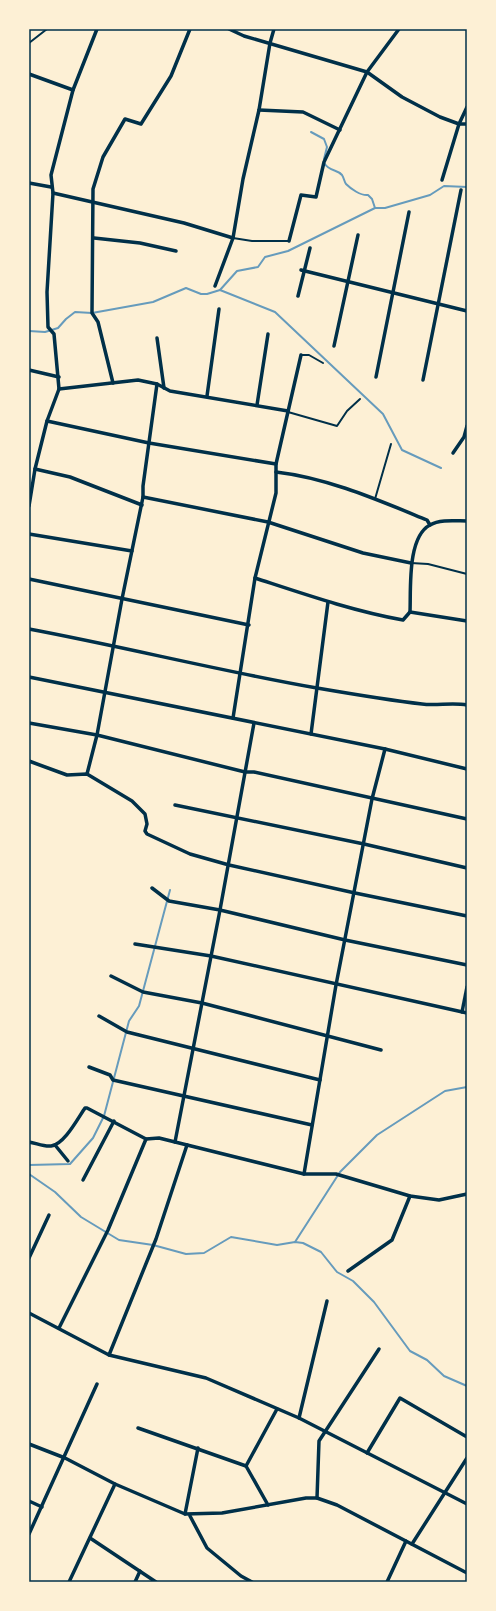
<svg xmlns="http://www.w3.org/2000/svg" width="496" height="1611" font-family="'PT Sans Narrow',sans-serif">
<rect width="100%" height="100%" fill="#fdf0d5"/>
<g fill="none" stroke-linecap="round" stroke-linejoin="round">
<g stroke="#669bbc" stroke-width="2">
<polyline points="311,132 324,139 327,147 324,159"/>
<path d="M324,163C330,172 337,169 342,175C344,178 344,181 346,184C351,189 361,196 368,195L372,199L375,208"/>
<polyline points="220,290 275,312 383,414 402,450 441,468"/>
<polyline points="29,331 45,332 58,328 66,319 75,312 92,313 153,302 186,288 201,294 207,294 220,290 237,271 258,267 265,257 288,251 375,208 385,208 430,195 444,186 467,187"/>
<polyline points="29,1165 70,1164 93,1138 104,1116 129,1021 139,1006 170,890"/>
<polyline points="29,1174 55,1192 81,1217 119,1240 153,1245 186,1254 204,1253 231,1237 277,1245 295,1242 303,1243 321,1252 337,1272 353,1281 374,1302 410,1351 427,1360 444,1376 467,1386"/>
<polyline points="295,1242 340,1172 377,1135 445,1091 467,1087"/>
</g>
<g stroke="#003049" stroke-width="2">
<polyline points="29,43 47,29"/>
<polyline points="233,238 252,241 289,241"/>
<polyline points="301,355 309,355 323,363"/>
<polyline points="288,412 337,426 347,411 360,399"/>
<polyline points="375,499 391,444"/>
<polyline points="411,563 428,564 467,574"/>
</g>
<g stroke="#003049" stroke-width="3.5">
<polyline points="229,29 244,36 367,72 402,97 440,117 459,124 467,124"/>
<polyline points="29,74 73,90"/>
<polyline points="259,110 303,112 340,130"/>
<polyline points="442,180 459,124 467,107"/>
<polyline points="29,183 51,187"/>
<polyline points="53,193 184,223 233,238"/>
<polyline points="94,238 140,243 176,251"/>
<polyline points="289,241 301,195 316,197 324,162 367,72 399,29"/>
<polyline points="301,270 467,311"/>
<polyline points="215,286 233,238 243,179 259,110 270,43 274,29"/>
<polyline points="298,296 310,248"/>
<polyline points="157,338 164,388"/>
<polyline points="334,346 358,235"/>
<polyline points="29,370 59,377"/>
<polyline points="376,377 409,212"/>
<polyline points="423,380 461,190"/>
<polyline points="113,383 98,322 92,313 93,189 103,157 125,119 141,124 171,76 190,29"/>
<polyline points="59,389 138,380 157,384 170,391 288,411"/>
<polyline points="207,396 219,309"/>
<polyline points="257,405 268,334"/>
<polyline points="47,421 149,443 276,464"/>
<polyline points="453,453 464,437 467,426"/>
<polyline points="35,469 70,477 142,505"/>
<path d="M276,472C328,478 378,500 427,520L430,525"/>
<polyline points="143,497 268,522 363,553 411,563"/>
<polyline points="29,506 35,469 47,421 59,389 54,334 48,327 47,292 53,193 51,175 73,90 97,29"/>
<polyline points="29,534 132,551"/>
<path d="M255,578C304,594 353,611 403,620L410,612L467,621"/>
<polyline points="29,579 249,625"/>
<path d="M410,612C411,589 407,537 430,525C440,519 456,521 467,521"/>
<path d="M29,629C125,647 220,671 317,688C352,694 387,700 422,704C437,706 452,702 467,705"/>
<polyline points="29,677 385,749 467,769"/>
<polyline points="233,718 255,578 276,493 276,464 301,355"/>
<polyline points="29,723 97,735 245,772 254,772 467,819"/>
<polyline points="311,734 328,602"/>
<polyline points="29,761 67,775 87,774 132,801 145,814 147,824 145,831 147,834 190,854 229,865 355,893 467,916"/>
<polyline points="87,774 97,735 122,599 143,497 143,486 157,384"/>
<polyline points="175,805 364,844 467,868"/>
<polyline points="152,888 169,901 220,910 345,940 467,965"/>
<polyline points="135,944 211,956 467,1013"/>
<polyline points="111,976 143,992 202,1003 381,1050"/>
<polyline points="462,1012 467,987"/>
<polyline points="99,1016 127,1032 320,1080"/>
<polyline points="89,1067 110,1075 113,1080 312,1125"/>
<path d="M29,1142C36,1143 44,1147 51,1146C64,1145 78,1118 85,1108H87L146,1139L159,1138L304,1174H336L410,1196L439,1200L467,1194"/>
<polyline points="175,1142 220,910 254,723"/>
<polyline points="55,1145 68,1161"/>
<polyline points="304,1174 336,985 372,799 385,749"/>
<polyline points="83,1180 114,1121"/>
<polyline points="29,1258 49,1215"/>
<polyline points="348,1271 392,1240 410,1196"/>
<polyline points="29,1313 109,1355 206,1378 299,1418 467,1504"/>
<polyline points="59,1328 108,1230 146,1139"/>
<polyline points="109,1355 156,1239 187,1145"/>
<polyline points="299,1418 327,1301"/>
<polyline points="138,1428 246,1466 268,1505"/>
<polyline points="29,1444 65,1458 115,1484 185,1514 222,1513 306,1498 317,1498 337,1505 467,1573"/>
<polyline points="367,1453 400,1398 467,1437"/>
<polyline points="246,1466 277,1409"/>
<polyline points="317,1498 319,1441 379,1349"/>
<polyline points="29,1501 42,1507"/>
<polyline points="185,1514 198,1448"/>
<polyline points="190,1516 207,1548 241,1576 252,1582"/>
<polyline points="29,1534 97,1384"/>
<polyline points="90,1538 156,1582"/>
<polyline points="412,1544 467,1458"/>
<polyline points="69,1582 115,1484"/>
<polyline points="135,1582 140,1571"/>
<polyline points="387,1582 406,1541"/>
</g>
</g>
<rect width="496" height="1611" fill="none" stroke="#fdf0d5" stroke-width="60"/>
<rect x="30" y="30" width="436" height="1551" fill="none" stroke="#003049" stroke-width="1.5"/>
</svg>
